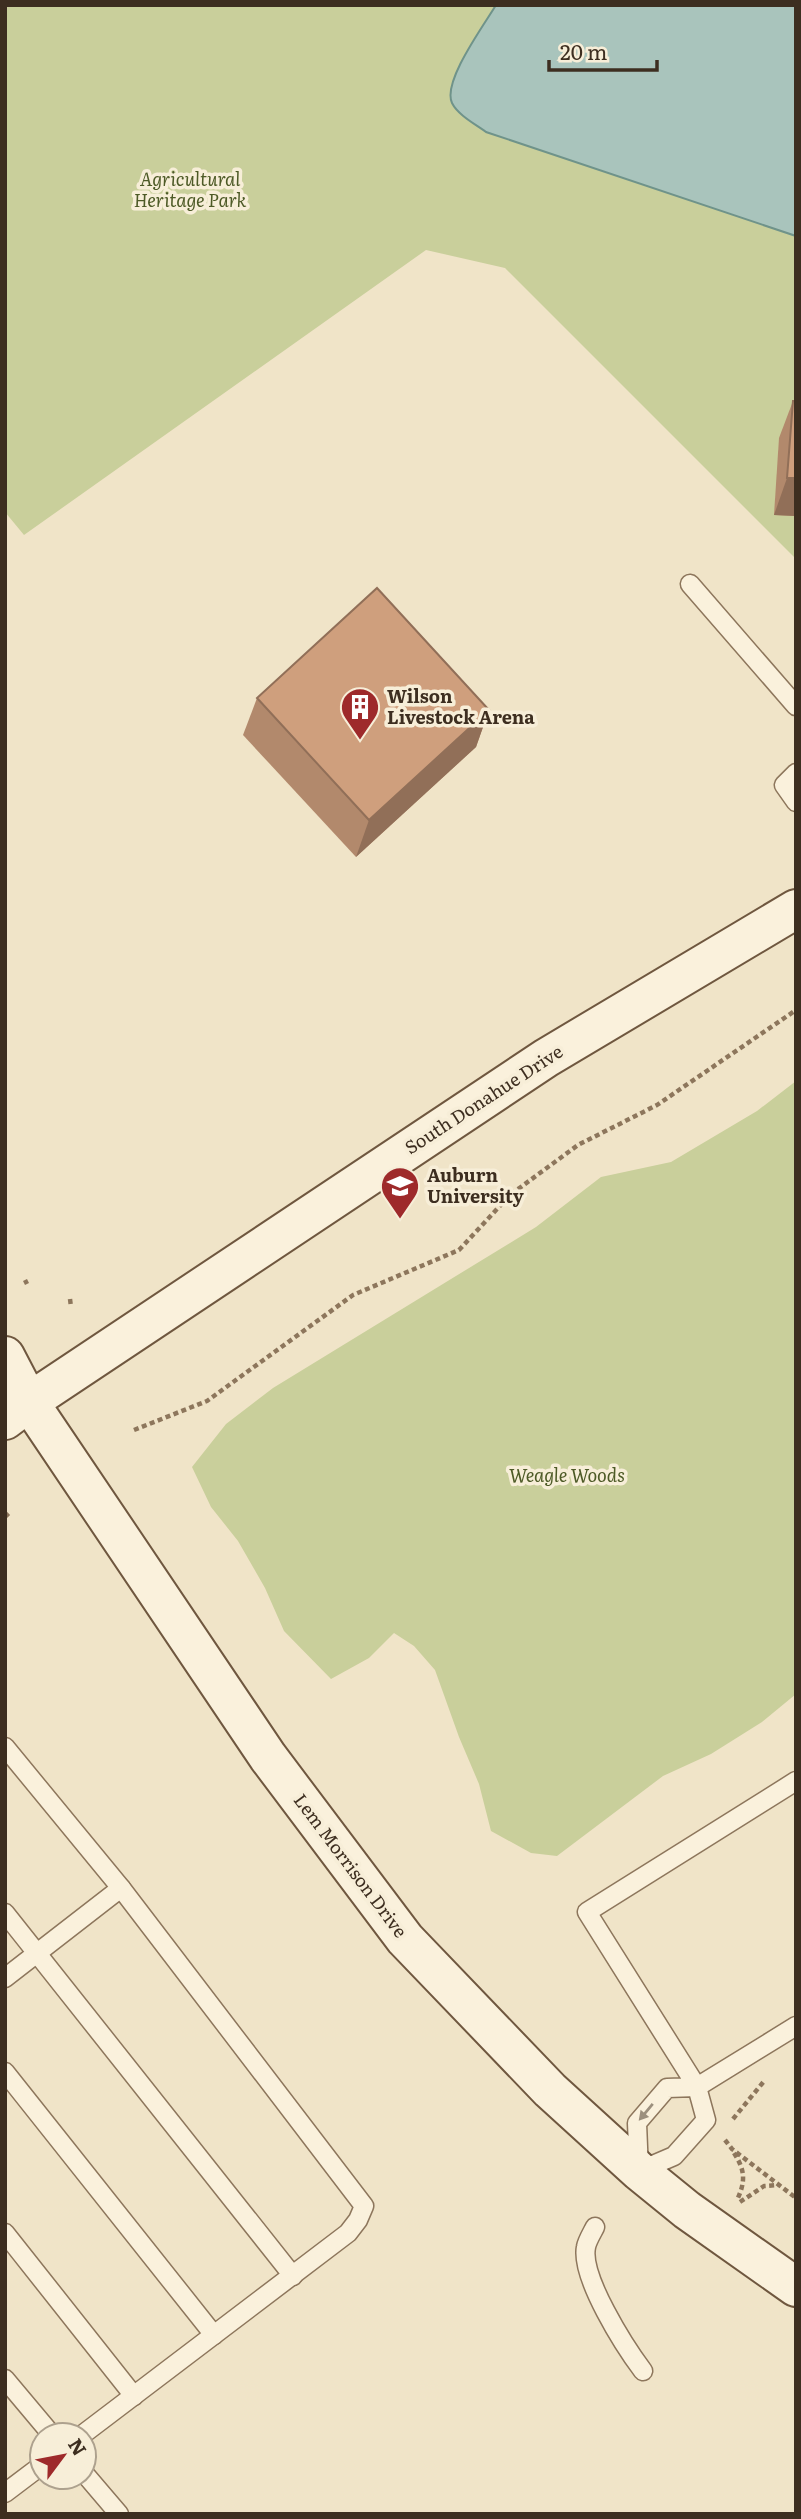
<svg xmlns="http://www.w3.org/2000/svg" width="801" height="2519" font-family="Literata,serif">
<rect width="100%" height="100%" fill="#f0e4c8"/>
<g fill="#c9cf9b">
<polygon points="5,5 796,5 796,559 505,268 426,250 24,535 5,512"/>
<polygon points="796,1081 796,1694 762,1722 711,1754 663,1776 557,1856 531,1853 491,1831 479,1784 459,1737 435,1670 414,1646 394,1633 369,1658 331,1679 284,1631 265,1588 238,1541 211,1507 192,1467 226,1424 273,1388 536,1227 601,1177 671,1162 757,1111"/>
</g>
<path fill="#a9c4bc" stroke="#6f938a" stroke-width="2" d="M496,5H796V236L486,132C475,124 458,115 452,103C442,82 484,25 496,5Z"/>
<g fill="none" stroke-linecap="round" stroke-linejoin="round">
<g stroke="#8d765c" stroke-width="21">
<g id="lane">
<polyline points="690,584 796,706"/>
<polyline points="796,773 784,785 796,802"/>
<polyline points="5,1747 121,1888"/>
<polyline points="796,1781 587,1912 697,2087 706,2120 674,2156 639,2171 637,2123 667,2088 697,2087 796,2026"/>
<polyline points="5,1913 293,2276"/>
<polyline points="5,1978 121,1888 364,2206 358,2220 348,2233 82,2435"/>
<polyline points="5,2072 214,2335"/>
<path d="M595,2227C592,2233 587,2241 586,2247C580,2277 625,2347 643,2371"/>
<polyline points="5,2233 134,2396"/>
<polyline points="5,2379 52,2435"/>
<polyline points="84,2473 119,2514"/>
<polyline points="5,2493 42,2465"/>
</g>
</g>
<g stroke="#6f573f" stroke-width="42">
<g id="secondary">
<polyline points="5,1356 29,1402 268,1757 405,1939 550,2090 639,2171 687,2210 796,2287"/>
<polyline points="5,1420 29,1402 546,1058 796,909"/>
</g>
</g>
<g stroke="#8d765c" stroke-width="4.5" stroke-dasharray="5 3.5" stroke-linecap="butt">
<polyline points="24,1283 28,1281"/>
<polyline points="70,1299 71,1307"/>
<polyline points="134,1430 207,1401 353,1295 459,1250 510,1195 578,1145 657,1105 796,1010"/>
<polyline points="5,1517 10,1512"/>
<polyline points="733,2119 765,2080"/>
<polyline points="725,2140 732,2149 796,2198"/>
<path d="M734,2153C745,2170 746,2181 737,2200"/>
<polyline points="740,2202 764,2186 778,2185"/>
</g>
<use href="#lane" stroke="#faf1dc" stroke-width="18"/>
<use href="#secondary" stroke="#faf1dc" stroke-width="38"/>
</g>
<g fill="#b2896c">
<polygon points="793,401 796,401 796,516 774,515 779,438"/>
<polygon points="257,698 489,710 476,747 356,857 243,735"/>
</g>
<g fill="#916f58">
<polygon points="787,478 796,478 796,516 774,515"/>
<polygon points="489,710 476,747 356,857 369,820"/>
</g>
<g fill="#cf9f7d" stroke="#916f58" stroke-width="2">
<polygon points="793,401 796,401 796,478 787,478"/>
<polygon points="377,588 489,710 369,820 257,698"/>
</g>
<defs><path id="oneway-solid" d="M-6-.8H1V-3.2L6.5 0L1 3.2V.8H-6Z" transform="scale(1.75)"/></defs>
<use fill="#9c907e" href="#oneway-solid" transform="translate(646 2112) rotate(130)"/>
<defs>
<g id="building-pin" transform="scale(2.0125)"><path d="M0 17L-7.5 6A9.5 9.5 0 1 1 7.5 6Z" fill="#9e2a2b" stroke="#f7eed8"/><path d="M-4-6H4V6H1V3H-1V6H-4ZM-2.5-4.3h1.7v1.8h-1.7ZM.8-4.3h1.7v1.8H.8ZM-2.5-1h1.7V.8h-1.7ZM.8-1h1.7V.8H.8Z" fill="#fff"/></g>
<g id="university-pin" transform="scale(2.0125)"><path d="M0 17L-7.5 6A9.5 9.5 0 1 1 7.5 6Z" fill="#9e2a2b" stroke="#f7eed8"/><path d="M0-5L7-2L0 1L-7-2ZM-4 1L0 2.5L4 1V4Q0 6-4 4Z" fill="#fff"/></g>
</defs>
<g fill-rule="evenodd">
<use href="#building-pin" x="360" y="707"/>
<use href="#university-pin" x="400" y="1186"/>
</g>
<g text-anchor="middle" stroke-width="7" stroke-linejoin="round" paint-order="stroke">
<g font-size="18" font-style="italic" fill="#4d5a26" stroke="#f7eed8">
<text x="190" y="186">Agricultural<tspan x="190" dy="21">Heritage Park</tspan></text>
<text x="567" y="1482">Weagle Woods</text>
</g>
<g font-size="18" font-weight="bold" fill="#3d2e20" stroke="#f7eed8" text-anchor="start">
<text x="387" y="703">Wilson<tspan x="387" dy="21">Livestock Arena</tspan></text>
<text x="427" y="1182">Auburn<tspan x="427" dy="21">University</tspan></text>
</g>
<g font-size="18" fill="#3d2e20" stroke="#f7eed8">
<text transform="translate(484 1100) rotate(-33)" y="6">South Donahue Drive</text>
<text transform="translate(350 1866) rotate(53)" y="6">Lem Morrison Drive</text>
</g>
</g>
<rect width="801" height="2519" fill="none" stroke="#3d2e20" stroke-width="14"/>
<g transform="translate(63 2456) rotate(58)"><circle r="33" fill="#f7eed8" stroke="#ada18e" stroke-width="2"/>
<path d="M0-5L12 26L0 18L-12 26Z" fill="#9e2a2b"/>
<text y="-10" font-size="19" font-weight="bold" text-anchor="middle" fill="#3d2e20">N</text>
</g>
<path d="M549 60v10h108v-10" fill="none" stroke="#3d2e20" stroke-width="3.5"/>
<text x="560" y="60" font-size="21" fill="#3d2e20" stroke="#f7eed8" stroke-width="5" paint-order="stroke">20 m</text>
</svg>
